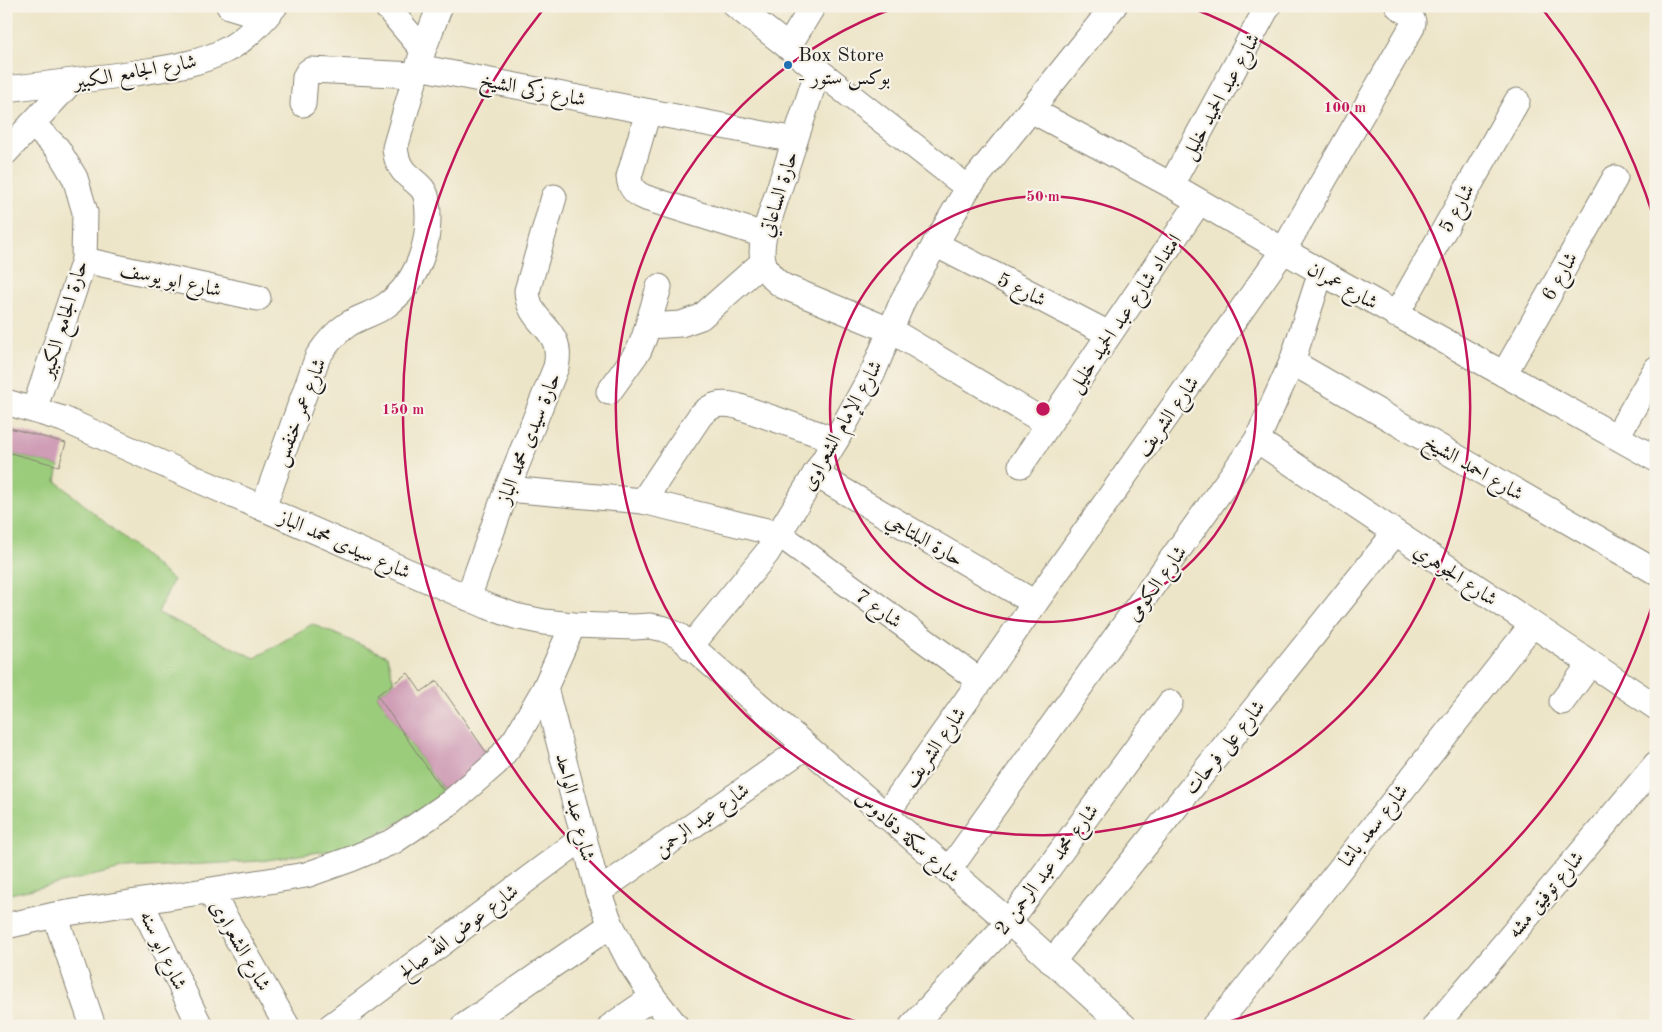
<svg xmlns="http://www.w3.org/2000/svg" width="1662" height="1032" font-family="'Old Standard TT',Amiri,serif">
<rect width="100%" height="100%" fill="#f7f3e8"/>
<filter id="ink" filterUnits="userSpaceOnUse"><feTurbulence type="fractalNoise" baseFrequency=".02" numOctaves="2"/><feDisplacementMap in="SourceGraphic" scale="10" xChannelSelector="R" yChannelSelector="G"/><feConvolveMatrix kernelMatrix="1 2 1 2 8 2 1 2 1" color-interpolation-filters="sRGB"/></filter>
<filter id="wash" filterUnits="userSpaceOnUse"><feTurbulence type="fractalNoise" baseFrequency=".0096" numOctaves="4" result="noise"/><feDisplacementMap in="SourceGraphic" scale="20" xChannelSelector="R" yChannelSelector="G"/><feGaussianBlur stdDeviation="1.12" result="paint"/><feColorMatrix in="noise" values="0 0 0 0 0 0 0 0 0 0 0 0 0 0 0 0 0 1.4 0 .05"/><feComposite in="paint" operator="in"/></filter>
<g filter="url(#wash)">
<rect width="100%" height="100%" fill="#ede5c8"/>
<polygon fill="#9bcc7b" stroke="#5c744c" points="6,452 59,466 56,481 173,580 158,613 255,658 312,624 387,656 394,683 377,695 446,795 358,846 261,861 127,868 6,895"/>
<g id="blocks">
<g fill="#cf9db6">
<polygon points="6,427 66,443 59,466 6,452"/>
<polygon points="408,673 421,692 437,681 493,762 446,795 377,695"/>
</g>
</g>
</g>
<g filter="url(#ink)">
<use href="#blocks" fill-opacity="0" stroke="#848072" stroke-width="1"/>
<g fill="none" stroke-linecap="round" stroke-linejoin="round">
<g stroke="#848072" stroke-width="27">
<g id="minor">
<polyline points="229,6 265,17"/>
<polyline points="386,6 423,50"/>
<polyline points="736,6 968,188"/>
<polyline points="788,47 813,6"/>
<polyline points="418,67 795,140"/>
<path d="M818,70L764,235C759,258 763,273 783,286L892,331L1048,424"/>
<path d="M6,89C49,84 92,79 135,73C166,68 196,65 224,51C243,42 262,22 275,6"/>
<polyline points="303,104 305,77 308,72 311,70 415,75"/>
<polyline points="1031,110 1171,185 1321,272 1656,459"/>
<path d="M648,112L629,177C630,189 636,194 646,198L764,235"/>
<polyline points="32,124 57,148 75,178 85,212 84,260 34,410"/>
<polyline points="6,152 70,83"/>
<polyline points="1171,185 1268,6"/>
<polyline points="935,244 1109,334"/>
<polyline points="84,260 258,298"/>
<polyline points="1396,315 1517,101"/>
<polyline points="648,326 681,324 701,317 763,262"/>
<polyline points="1292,362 1656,572"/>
<polyline points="1504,374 1615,178"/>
<polyline points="609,392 639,350 644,338 659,287"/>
<polyline points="6,402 63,419 203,482 487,606 515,616 544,622 573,625 634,627 650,626 665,629 679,636 1009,922 1124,1026"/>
<polyline points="1617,436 1656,369"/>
<polyline points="1257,440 1656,707"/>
<polyline points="1021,465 1199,202"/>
<polyline points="815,474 1035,603"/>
<polyline points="507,489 643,501 779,534 980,681"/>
<path d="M643,501L700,416C711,404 721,402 737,406L836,440"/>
<path d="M263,508L318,356C326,344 335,333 347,325C359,317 373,314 385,306C418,283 432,241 427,201C426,185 410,181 402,169C397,162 396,156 395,148L423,50L440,6"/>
<path d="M468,598L507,489L556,367C565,326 529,327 527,291L554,197"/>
<polyline points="690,647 767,553 836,440 874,370 903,300 968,188 1114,6"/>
<polyline points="545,688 598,892 611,925 630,962 653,997 676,1026"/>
<polyline points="1562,702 1590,664"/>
<polyline points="885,816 1283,251 1412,27 1413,22 1410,14 1398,6"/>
<polyline points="948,871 1257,440 1292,362 1321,272"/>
<polyline points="210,891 287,1026"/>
<polyline points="598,892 805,747"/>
<polyline points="141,902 200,1026"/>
<polyline points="55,915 93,1026"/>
<polyline points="6,926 55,915 306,875 351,859 394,841 451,802 496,763 516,738 545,688 573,625"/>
<polyline points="1052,962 1395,533"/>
<polyline points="331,1026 584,837"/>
<polyline points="464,1026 611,925"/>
<polyline points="611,1026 653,997"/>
<polyline points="912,1026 1009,922 1170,703"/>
<polyline points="1214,1026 1240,996 1532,625"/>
<polyline points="1435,1026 1656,764"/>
</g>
</g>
<use href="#minor" stroke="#fff" stroke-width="25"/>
</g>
</g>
<g fill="none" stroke="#c2185b" stroke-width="2.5">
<circle cx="1043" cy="409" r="213"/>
<path d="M1186 6A427 427 0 1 1 900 6"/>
<path d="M1655 596A640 640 0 0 1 1214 1026M872 1026A640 640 0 0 1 542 11M1544 11A640 640 0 0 1 1655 222"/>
</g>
<circle fill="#1f6fb2" stroke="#f7f3e8" stroke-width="2" cx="788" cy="65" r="5"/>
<g text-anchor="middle" stroke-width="4.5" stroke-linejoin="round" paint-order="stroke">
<g font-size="20" fill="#1c1c1c" stroke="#f7f3e8" text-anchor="start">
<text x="798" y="61">Box Store<tspan x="798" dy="23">- بوكس ستور</tspan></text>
</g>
<g font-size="20" fill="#1c1c1c" stroke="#f7f3e8">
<text transform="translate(135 71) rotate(-10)" y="7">شارع الجامع الكبير</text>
<text transform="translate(533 89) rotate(11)" y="7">شارع زكى الشيخ</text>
<text transform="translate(1220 96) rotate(-61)" y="7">شارع عبد الحميد خليل</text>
<text transform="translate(778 194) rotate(-73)" y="7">حارة الساعاتي</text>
<text transform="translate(1456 208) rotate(-61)" y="7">شارع 5</text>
<text transform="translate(1559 276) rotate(-60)" y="7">شارع 6</text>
<text transform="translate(171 279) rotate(12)" y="7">شارع ابو يوسف</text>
<text transform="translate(1343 285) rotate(29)" y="7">شارع عمران</text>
<text transform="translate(1022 289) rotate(27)" y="7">شارع 5</text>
<text transform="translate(1124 313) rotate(-56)" y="7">امتداد شارع عبد الحميد خليل</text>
<text transform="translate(63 319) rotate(-73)" y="7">حارة الجامع الكبير</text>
<text transform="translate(299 412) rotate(-69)" y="7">شارع عمر خنفس</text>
<text transform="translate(1167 416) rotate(-55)" y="7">شارع الشريف</text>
<text transform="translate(841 425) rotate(-61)" y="7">شارع الإمام الشعراوى</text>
<text transform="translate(528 438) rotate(-68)" y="7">حارة سيدى محمد الباز</text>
<text transform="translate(1474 467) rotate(30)" y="7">شارع احمد الشيخ</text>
<text transform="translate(925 539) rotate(30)" y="7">حارة البلتاجي</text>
<text transform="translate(345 544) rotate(24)" y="7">شارع سيدى محمد الباز</text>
<text transform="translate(1456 574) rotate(34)" y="7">شارع الجوهري</text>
<text transform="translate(1156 583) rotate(-54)" y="7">شارع الكومى</text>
<text transform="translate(879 608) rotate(36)" y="7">شارع 7</text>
<text transform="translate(934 747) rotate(-55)" y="7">شارع الشريف</text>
<text transform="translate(1224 747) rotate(-51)" y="7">شارع على فرحات</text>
<text transform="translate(576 807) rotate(76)" y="7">شارع عبد الواحد</text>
<text transform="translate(701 819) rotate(-35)" y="7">شارع عبد الرحمن</text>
<text transform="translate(1373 825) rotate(-52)" y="7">شارع سعد باشا</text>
<text transform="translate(908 836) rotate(41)" y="7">شارع سكة دقادوس</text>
<text transform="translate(1046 869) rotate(-53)" y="7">شارع محمد عبد الرحمن 2</text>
<text transform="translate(1545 894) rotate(-50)" y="7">شارع توفيق مشه</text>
<text transform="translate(458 931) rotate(-37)" y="7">شارع عوض الله صالح</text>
<text transform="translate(241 945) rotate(60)" y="7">شارع الشعراوى</text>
<text transform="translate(164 950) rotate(65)" y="7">شارع ابو سنه</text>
</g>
</g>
<circle cx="1043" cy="409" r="8" fill="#c2185b" stroke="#f7f3e8" stroke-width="2.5"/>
<g font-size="15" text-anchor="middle" font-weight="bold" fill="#c2185b" stroke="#f7f3e8" stroke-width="4.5" stroke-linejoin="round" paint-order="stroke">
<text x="1345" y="112">100 m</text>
<text x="1043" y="201">50 m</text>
<text x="403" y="414">150 m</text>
</g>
<rect width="1662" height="1032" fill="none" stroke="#f7f3e8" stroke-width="25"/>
</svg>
